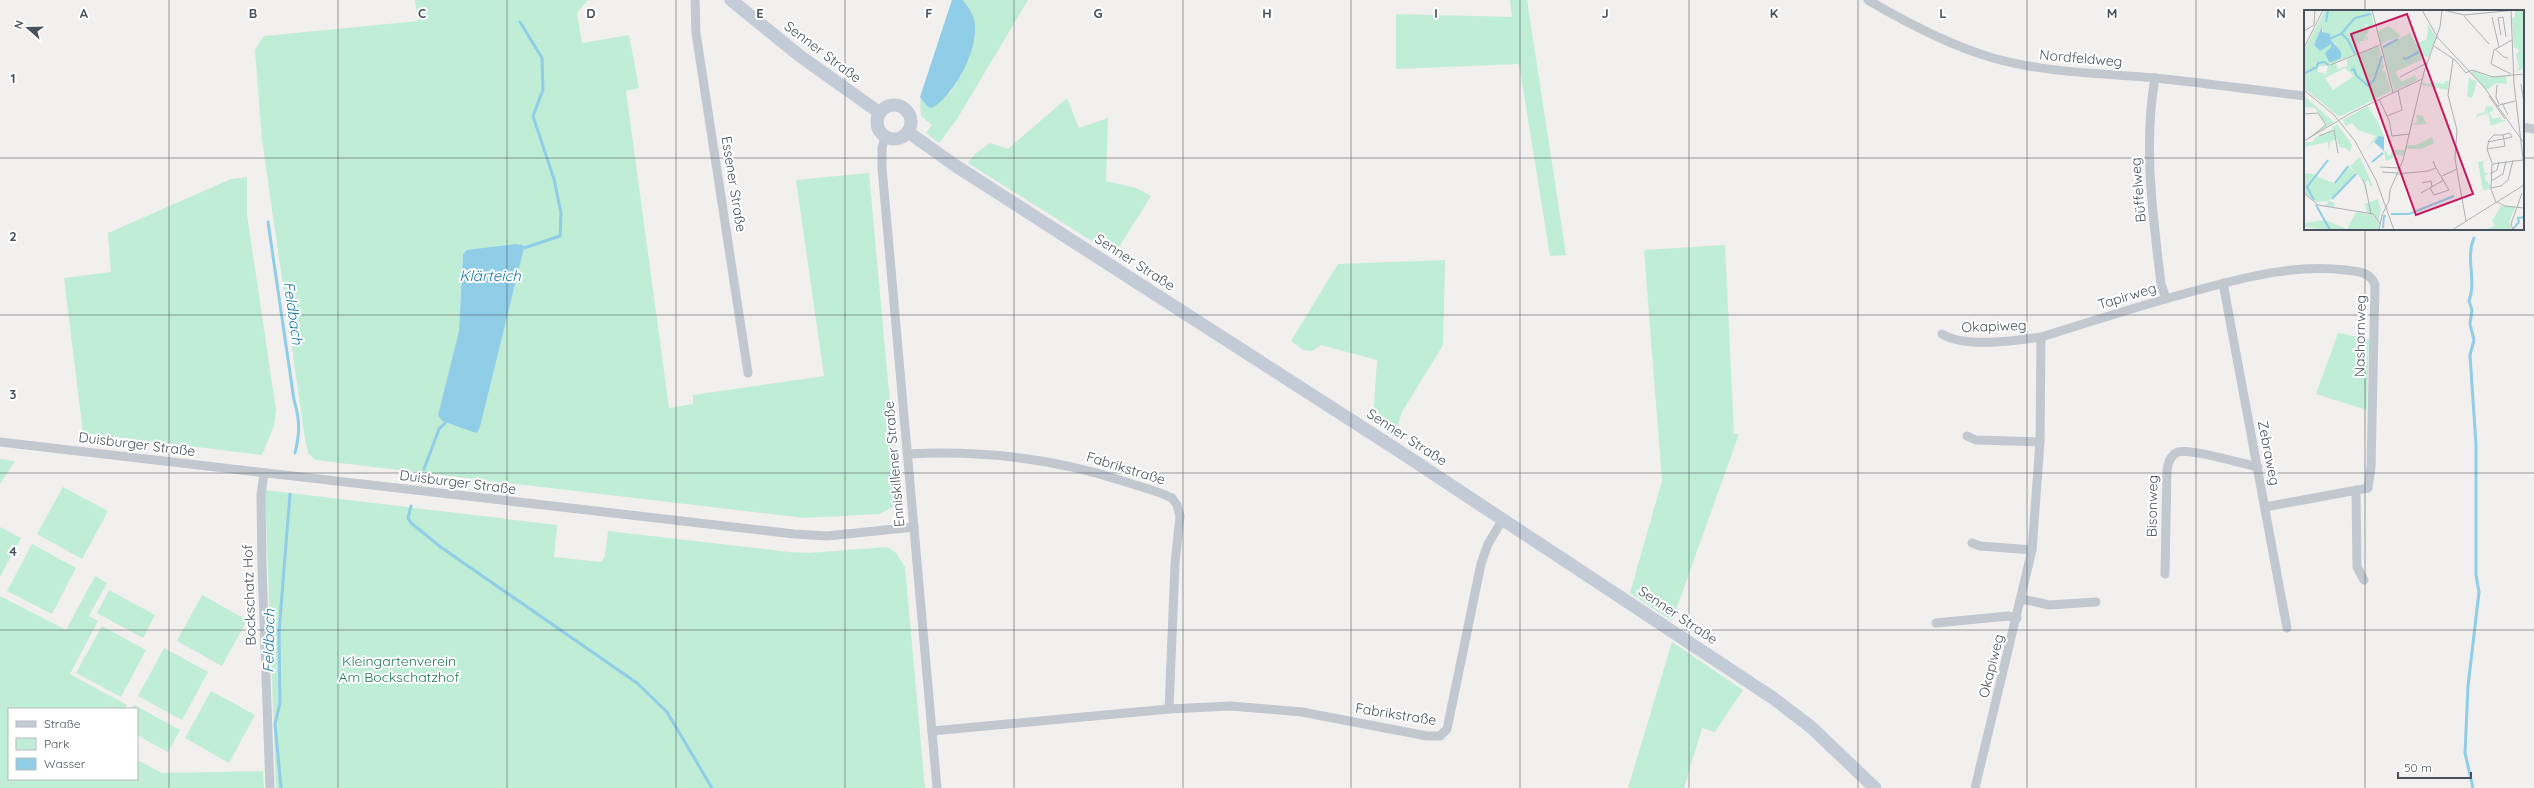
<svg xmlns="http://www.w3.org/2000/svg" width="2534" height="788" font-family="Quicksand,sans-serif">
<rect width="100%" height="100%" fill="#f2efef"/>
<g fill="#c0edd5" fill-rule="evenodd">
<path d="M415,0H588L577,13L582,43L629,35L639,88L626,91L669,408L693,404V395L824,376L796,180L869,173L898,491L893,507L879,514L804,518L315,460L308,453L305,439L262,140L255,50L264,36L418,21ZM519,244L524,248L480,427L477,433L473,432L442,421L438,415L459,331L463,254L498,246Z"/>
<path d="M963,0H1028L957,119L939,143L926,133L932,125L921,116L920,97L922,100L949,94C963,76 981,40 973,16C971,10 966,5 963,0Z"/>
<polygon points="1510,0 1527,0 1566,255 1550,256 1519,64 1396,69 1396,14 1512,17"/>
<polygon points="1067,98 1079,128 1108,118 1106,181 1136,188 1151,196 1114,255 968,163 975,154 990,143 1008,149"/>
<polygon points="247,177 247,215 276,410 274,426 262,455 83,433 64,278 111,272 108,233 231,179"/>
<polygon points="1725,245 1734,434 1739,434 1672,621 1630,593 1662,481 1644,250"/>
<polygon points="1445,260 1443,345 1402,412 1394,437 1373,422 1377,360 1321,345 1312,351 1303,350 1291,341 1338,264"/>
<polygon points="2338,333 2369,339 2367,410 2316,394"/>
<polygon points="0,459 15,461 0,484"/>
<polygon points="63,487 108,511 82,559 37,534"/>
<polygon points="265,490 557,525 554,557 601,562 605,556 608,531 789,552 809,553 887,547 896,553 905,567 925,788 276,788"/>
<polygon points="0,527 21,538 0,577"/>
<polygon points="32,544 76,568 52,614 7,591"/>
<polygon points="95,576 107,583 89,616 98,621 70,674 127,705 124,709 9,709 9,779 137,779 137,760 162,773 263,771 264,788 0,788 0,596 66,630"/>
<polygon points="109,590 155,615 143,638 97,613"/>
<polygon points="202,595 247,620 222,666 177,641"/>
<polygon points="102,626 146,650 121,697 76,673"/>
<polygon points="1672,642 1743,690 1715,732 1702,728 1684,788 1628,788"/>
<polygon points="164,648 208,672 182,720 138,696"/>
<polygon points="211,691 255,715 229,763 185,738"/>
<polygon points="134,705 180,730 168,752 137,735 137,709 131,709"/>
</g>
<g fill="#90cde7">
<path d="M952,0H963C966,5 971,10 973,16C983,43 956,94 932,108L928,107L920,97Z"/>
<polygon points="515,244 523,245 524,248 480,427 477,433 473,432 442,421 438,415 459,331 463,254 467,250"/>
</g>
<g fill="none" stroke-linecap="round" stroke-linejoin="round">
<g stroke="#90cde7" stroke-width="3">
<polyline points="520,22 542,58 543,90 533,116 554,179 561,213 560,236 524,248"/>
<path d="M268,222L294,400C300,420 300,433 295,453"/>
<polyline points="424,469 439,429 445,423"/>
<polyline points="411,506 408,518 411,523 442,548 637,683 667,712 712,788"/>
<polyline points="281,788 275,724 280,703 279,632 290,494"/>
<path d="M2473,788L2465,753L2468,686L2479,592L2476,575V445L2470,355L2474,340L2470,324L2472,310L2469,301C2477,281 2465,258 2474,238"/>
</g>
<g stroke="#c1c8d0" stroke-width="9">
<polyline points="695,0 696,33 748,373"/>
<path d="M1868,0C1907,23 1949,45 1993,58C2046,73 2101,73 2155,78C2205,83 2255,90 2305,96"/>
<path d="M2155,78C2143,147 2153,215 2161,284L2166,299"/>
<polyline points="2523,127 2534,129"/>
<polyline points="885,137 882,148 882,168 937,788"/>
<polyline points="2223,283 2287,628"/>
<path d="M1942,334C1964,348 2014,341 2041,337L2040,442L2032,550L1975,788"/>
<path d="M2041,337C2093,321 2145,304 2198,290C2246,277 2295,264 2345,270C2358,272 2370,271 2375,285L2371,467L2368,488L2265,507"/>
<polyline points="1967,436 1976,440 2040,442"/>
<polyline points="0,442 794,534 827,536 914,527"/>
<path d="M908,454C983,450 1054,458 1126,482C1141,487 1158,491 1172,498L1177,505L1180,516L1175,564L1169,709"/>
<polyline points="264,473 261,495 262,566 270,788"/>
<polyline points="2356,490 2357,567 2364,580"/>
<polyline points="1972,543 1980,546 2032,550"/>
<path d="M2165,574L2167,470C2168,463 2170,455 2178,452C2190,448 2243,464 2258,467"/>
<polyline points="2022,599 2049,605 2096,602"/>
<polyline points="1936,623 2008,616 2017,618"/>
<polyline points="932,731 1169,709 1231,706 1302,712 1427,736 1440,736 1447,729 1481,564 1488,544 1503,519"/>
</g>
<g stroke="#c3cbd7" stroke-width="13">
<polyline points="731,0 800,56 880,113"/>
<circle cx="894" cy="122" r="17"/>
<polyline points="908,132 956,166 1399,451 1773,698 1811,727 1875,788"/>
</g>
</g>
<path fill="none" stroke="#48515c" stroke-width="1" stroke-opacity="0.55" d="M169,0V788M338,0V788M507,0V788M676,0V788M845,0V788M1014,0V788M1183,0V788M1351,0V788M1520,0V788M1689,0V788M1858,0V788M2027,0V788M2196,0V788M2365,0V11M0,158H2305M2523,158H2534M2365,229V788M0,315H2534M0,473H2534M0,630H2534"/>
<g text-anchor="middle" stroke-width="4" stroke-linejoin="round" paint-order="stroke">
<g font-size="14" fill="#48515c" stroke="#fff">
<text transform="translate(823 52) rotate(37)" y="5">Senner Straße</text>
<text transform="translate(2081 58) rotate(5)" y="5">Nordfeldweg</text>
<text transform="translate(734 184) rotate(81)" y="5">Essener Straße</text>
<text transform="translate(2138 190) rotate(-95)" y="5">Büffelweg</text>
<text transform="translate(1135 262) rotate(33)" y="5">Senner Straße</text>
<text transform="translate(2127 296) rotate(-17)" y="5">Tapirweg</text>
<text transform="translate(1994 326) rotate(-2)" y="5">Okapiweg</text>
<text transform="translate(2360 336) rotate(-89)" y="5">Nashornweg</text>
<text transform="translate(1407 437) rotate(33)" y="5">Senner Straße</text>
<text transform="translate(137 444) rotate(7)" y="5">Duisburger Straße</text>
<text transform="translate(2269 453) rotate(79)" y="5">Zebraweg</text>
<text transform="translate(894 464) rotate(-95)" y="5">Enniskillener Straße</text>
<text transform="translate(1126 468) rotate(17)" y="5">Fabrikstraße</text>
<text transform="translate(458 482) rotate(7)" y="5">Duisburger Straße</text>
<text transform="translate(2152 506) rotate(-89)" y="5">Bisonweg</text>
<text transform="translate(249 595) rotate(-92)" y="5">Bockschatz Hof</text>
<text transform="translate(1678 615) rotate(34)" y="5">Senner Straße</text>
<text transform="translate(1991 666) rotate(-76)" y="5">Okapiweg</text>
<text transform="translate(1396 714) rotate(9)" y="5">Fabrikstraße</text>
</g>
<g font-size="14" fill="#1c7953" stroke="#fff">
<text x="399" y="666">Kleingartenverein<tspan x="399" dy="16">Am Bockschatzhof</tspan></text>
</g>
<g font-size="15" font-style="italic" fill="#1478a2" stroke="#fff">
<text x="490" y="281">Klärteich</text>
<text transform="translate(293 313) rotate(82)" y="5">Feldbach</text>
<text transform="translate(269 641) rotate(-89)" y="5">Feldbach</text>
</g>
</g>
<g transform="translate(2304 10)">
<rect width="220" height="220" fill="#f2efef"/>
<path d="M21,0H67L70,17L61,19L64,15L61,14L60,20H65L64,24L60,25L64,27L63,31L61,27L60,31H56V36L53,31L55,43L24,55L32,53L34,59L43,56V49L75,36L80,57L78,61H81L87,81L35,107L0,78V41ZM18,16L19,22L32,34L28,37L26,33L14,40L10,35ZM13,56H24L22,64L14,62ZM41,58L50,66L29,80L21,68ZM220,0V58L211,62L215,58L212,44L215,42L214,39L210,37L208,8L211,7V1ZM124,14L132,27L124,48L117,45V50L91,62L98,72L111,65L113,70L90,81L78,38L106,23L112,34L123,29ZM85,16L97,26L77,34L74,21ZM170,61L185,67L202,66L203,74L192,73L183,80L166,62ZM165,68L173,71L168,88L163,87ZM141,71H145L144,80L117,75L120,72L123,74L130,72L140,74ZM0,86L30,112L5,128L23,115L11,98L0,97ZM64,96L75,114L80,127L71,130L62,139L72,126L54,120L48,113L42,116L39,110ZM182,96L189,97V101L185,102L189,109L196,107L198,110H203L187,116L184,103L172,107L173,104L180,103ZM112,105L119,106L122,114L108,115L113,111ZM33,114L48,135L46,142L42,138L35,137L33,129L26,132L25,142L24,132L0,137L1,132H9L11,128L30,120L28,118ZM128,127L130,133L117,139H102L103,135H112ZM88,140H101L99,146L89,144V148L82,151L80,141H83V145H87ZM56,147L69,176H66L65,171L60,172L63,188L59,171L46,156ZM186,149L180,151L179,156L181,163L185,164L181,165V169L186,175V179L179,180L174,152ZM25,151L12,166L30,173L44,155L52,164L25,191L31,193L30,197L20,196L25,191L12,192L0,183V165L4,163L11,165ZM74,189L77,199L74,213L70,205L63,203L61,194ZM197,196L211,197L205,212L208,220H183L191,215L188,211ZM52,202L68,205L75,215V220H25L0,217V213L21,210L43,219Z" fill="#c0edd5" fill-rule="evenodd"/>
<path d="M18,16V22L26,24L27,30L37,42V48L28,52H25L21,43L27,37V34L16,41L10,35ZM75,126L80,127V141L70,132Z" fill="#90cde7"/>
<path fill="none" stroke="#90cde7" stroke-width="2" d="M22,12L24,0M38,24L44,30L51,44M25,29L37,24L51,8L67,4M79,37L94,29M99,48L102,49L115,42M47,60L50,59L52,65L64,76M1,63L13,57L14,53L20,52L25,55M64,76L70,70L78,46M68,152L79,143M31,173L44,156M28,189L52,164M10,190L3,177L24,150M12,195L26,220M87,204H105L150,186M79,218L80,206H82M209,219L215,212L214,208L220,207"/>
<path fill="none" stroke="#aeb0b4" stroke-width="1" d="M68,0L89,83M118,0L134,28L180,77L220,133M139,0L160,5L212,0M207,0L210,74L220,157M160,6L185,34M188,7L195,37M0,21L10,15L11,0M197,25L194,8L199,7L202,27M130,36L151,50L162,63L168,60L189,67L220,64M0,38L19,0M191,39L200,47L204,48M149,49L144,85L153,120L151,149L162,211M26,55L76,35M207,64L187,54L190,40L208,30M96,67L123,53M217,74L220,92M193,75L192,87L195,94M0,80L30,105L51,131L72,170L90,220M185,86L201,109M75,89L85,110L88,126L105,124M198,93L204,105M192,96L211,91M0,104L14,103L22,115L4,129M83,106L98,100L94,80M15,126L30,120L34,143M0,131L47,103L118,69M184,132L208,127L205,123L199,125M183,139L201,136L199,125H190L185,130L183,139L188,153M76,157L95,158M78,162L93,163M93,164L124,161L132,158L129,151M186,164L193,160L195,152M138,166L153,159M58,169L61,174L67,204M187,171L199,164L202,151M118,173L127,171L128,177M126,178L130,185L145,180L132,158M187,178L197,176L204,170L209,150M0,183L14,195L69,204L76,214M117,183L140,170M192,192L187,179L188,154L219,150M193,192L201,196L220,198M75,220L78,205L85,191L86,180L99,150L120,62L136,17L138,0M148,220L220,175M209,220L207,214L218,183"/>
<path fill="#c2185b" fill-opacity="0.15" stroke="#c2185b" stroke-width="2" d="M103,4L169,184L112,205L47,24Z"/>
<rect width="220" height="220" fill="none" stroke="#48515c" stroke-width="2"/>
</g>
<g font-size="13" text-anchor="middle" font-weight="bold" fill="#48515c" stroke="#fff" stroke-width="4" stroke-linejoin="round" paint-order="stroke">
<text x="84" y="18">A</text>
<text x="253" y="18">B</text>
<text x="422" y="18">C</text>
<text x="591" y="18">D</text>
<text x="760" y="18">E</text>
<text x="929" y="18">F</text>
<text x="1098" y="18">G</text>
<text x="1267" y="18">H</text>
<text x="1436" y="18">I</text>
<text x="1605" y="18">J</text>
<text x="1774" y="18">K</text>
<text x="1943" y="18">L</text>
<text x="2112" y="18">M</text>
<text x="2281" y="18">N</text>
<text x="13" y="83">1</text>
<text x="13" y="241">2</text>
<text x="13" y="399">3</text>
<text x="13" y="556">4</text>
</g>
<rect x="8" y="708" width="130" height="72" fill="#ffffff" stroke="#b6b9be"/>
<rect x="16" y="721" width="20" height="6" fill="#c3cbd7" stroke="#b6b9be"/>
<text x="44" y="728" font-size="12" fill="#48515c">Straße</text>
<rect x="16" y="738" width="20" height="12" fill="#c0edd5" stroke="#b6b9be"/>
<text x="44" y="748" font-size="12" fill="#48515c">Park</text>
<rect x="16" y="758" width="20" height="12" fill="#90cde7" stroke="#b6b9be"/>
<text x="44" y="768" font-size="12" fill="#48515c">Wasser</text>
<g transform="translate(28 28) rotate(290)" stroke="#ffffff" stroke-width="3" paint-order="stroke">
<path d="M0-3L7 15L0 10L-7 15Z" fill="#48515c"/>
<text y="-6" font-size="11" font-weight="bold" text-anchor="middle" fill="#48515c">N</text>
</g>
<path d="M2398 772v6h73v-6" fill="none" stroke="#48515c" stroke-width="2"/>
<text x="2404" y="772" font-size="12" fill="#48515c" stroke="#ffffff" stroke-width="3" paint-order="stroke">50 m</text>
</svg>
